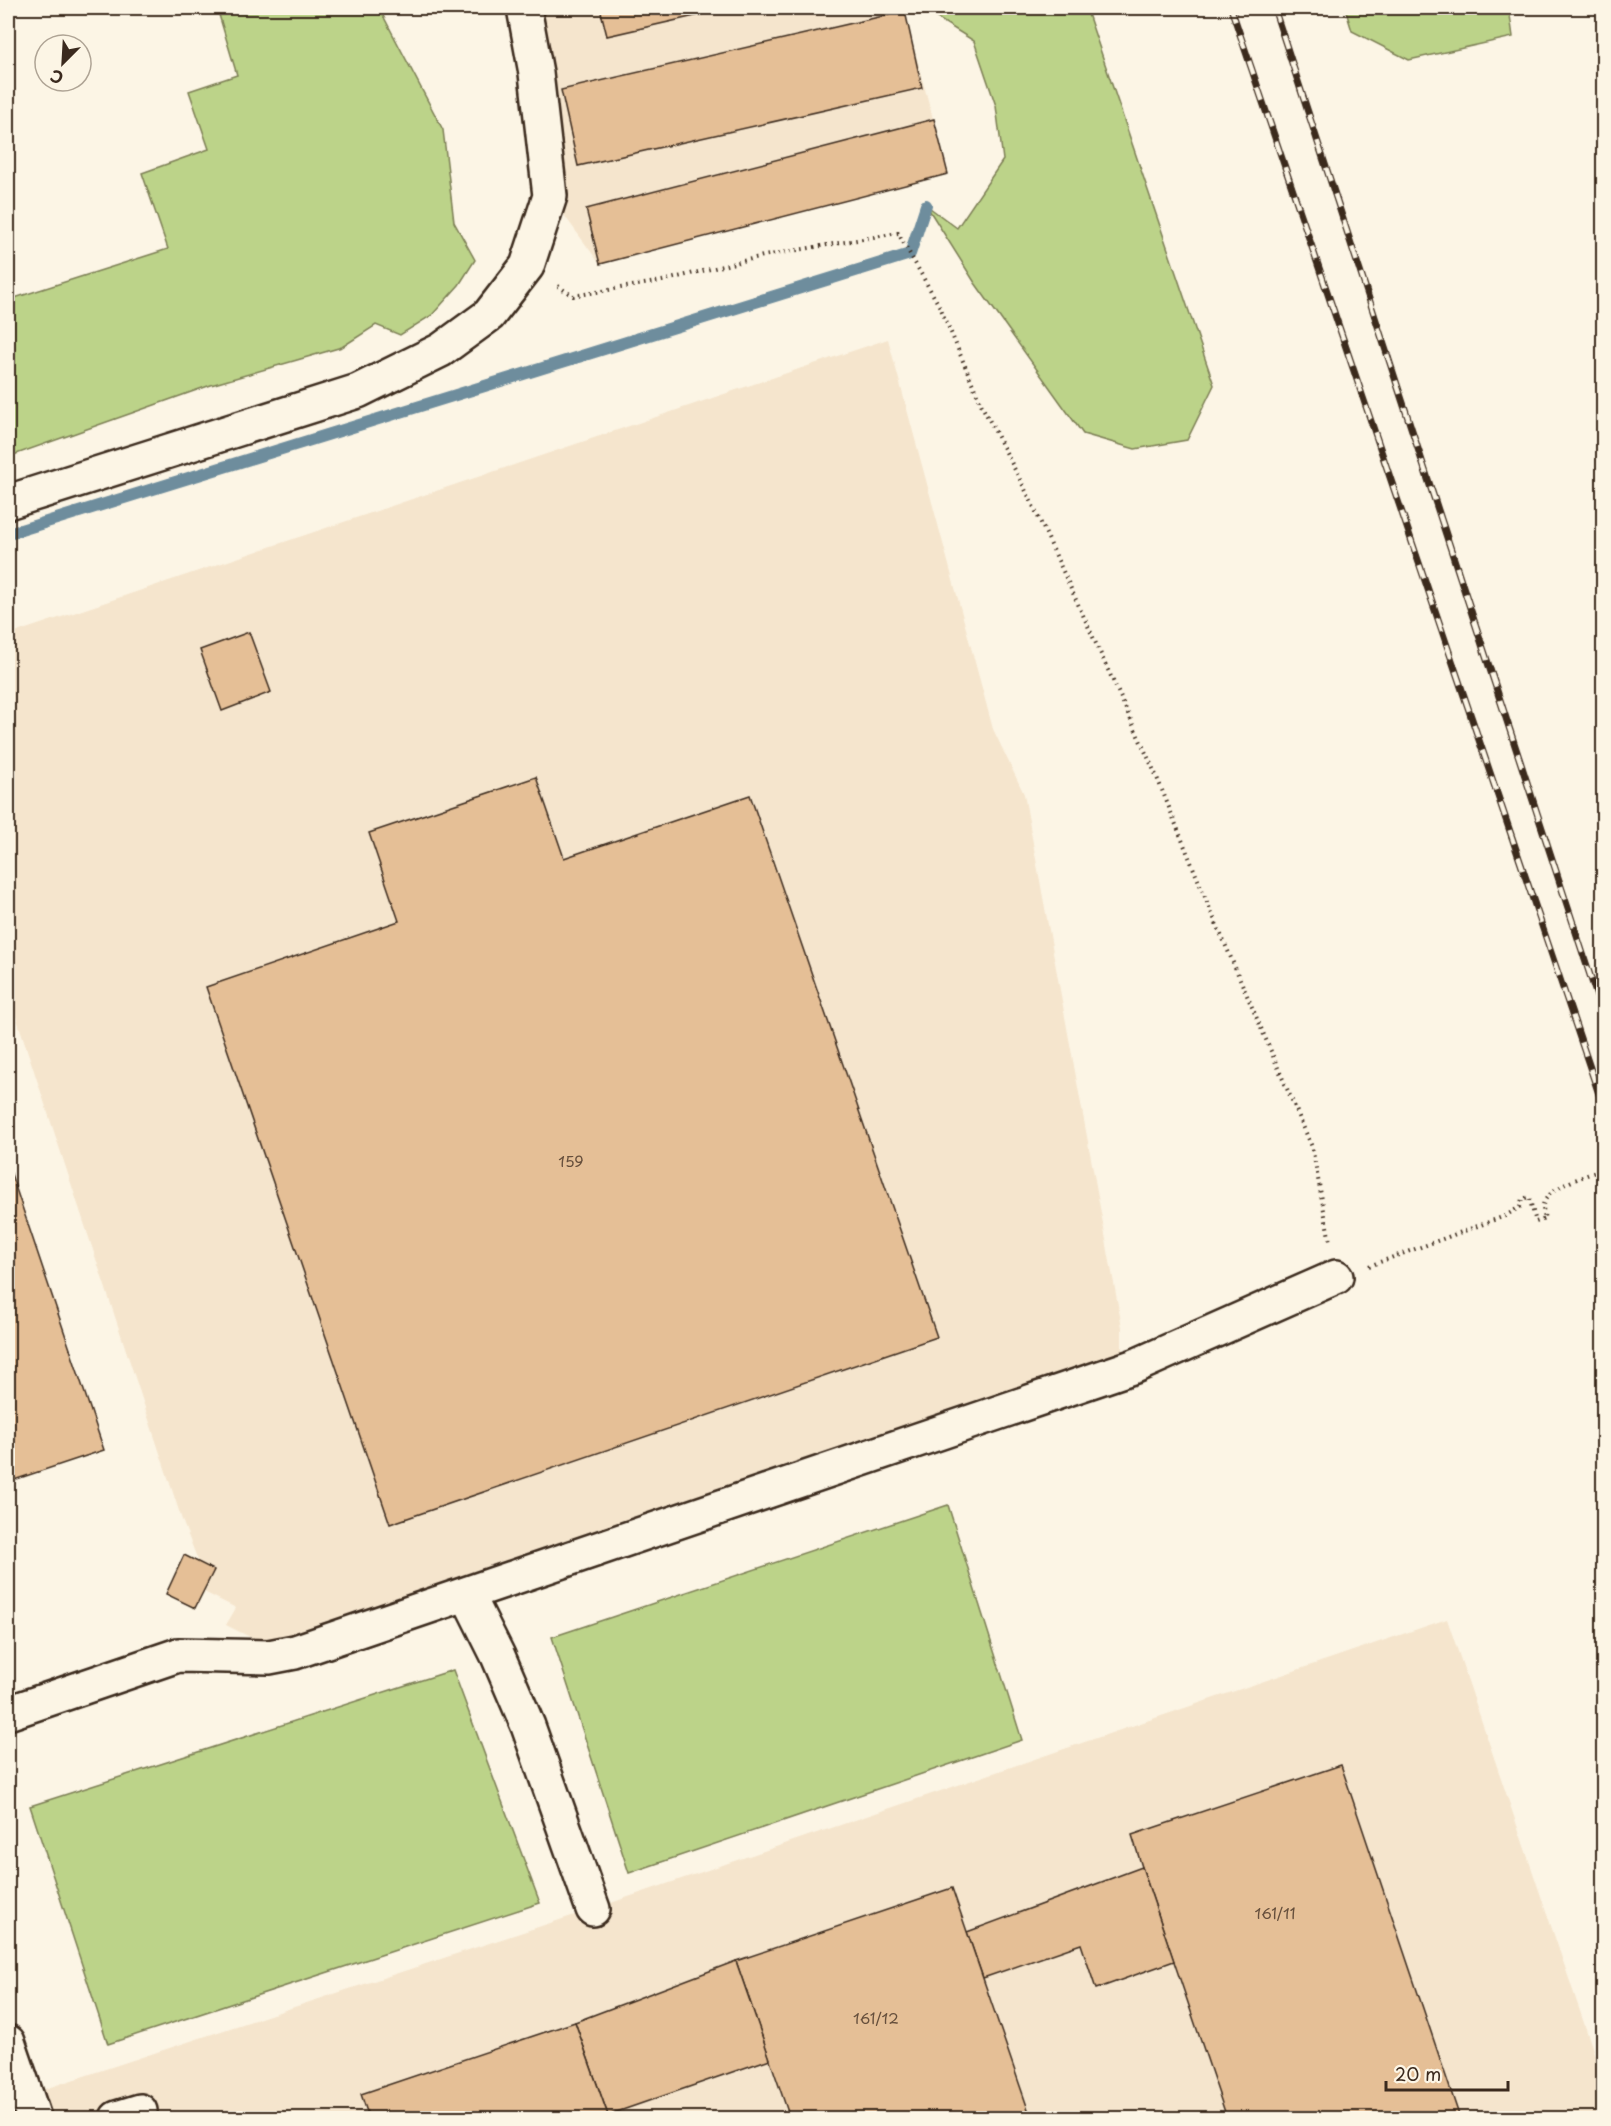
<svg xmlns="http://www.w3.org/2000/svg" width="1611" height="2126" font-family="'Playpen Sans',sans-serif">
<rect width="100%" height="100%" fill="#fcf5e5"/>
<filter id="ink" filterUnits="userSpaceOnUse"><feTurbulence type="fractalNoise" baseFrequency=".0167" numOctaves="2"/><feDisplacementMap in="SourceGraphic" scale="12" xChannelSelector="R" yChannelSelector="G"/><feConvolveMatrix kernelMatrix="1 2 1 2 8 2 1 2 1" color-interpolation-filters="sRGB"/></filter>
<g filter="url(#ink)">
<g fill="#f5e5cd">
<polygon points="524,8 903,8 948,174 600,264 550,196"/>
<polygon points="888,339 993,729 1024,794 1122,1327 1122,1356 292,1639 252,1638 226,1625 236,1608 204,1592 214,1570 199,1563 182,1520 8,992 8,635"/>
<polygon points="1447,1619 1604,2082 1603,2118 8,2118 8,2101 593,1909"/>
</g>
<g fill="#bcd389" stroke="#7c7e54" stroke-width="1.5">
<polygon points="217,8 379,8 443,130 454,222 475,260 459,285 432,315 400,335 376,325 342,347 211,385 8,457 8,300 168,249 142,173 209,149 189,91 237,75"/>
<polygon points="928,8 1086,8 1214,385 1187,440 1135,449 1083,434 975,283 926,205 957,228 1003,160 996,106 974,41 929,13"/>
<polygon points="1345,8 1509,8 1513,37 1409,60 1352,31"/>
<polygon points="948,1505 1022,1740 629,1873 552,1637"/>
<polygon points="453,1670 540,1903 108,2044 30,1806"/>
</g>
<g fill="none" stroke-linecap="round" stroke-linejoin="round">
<polyline stroke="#6e8d9d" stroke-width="12" points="8,534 910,254 926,205"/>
</g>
<g fill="#e5bf96" stroke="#3b2a1e" stroke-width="1.5">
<polygon points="600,8 730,8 607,36"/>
<polygon points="905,11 922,88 578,166 561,90"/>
<polygon points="934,119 948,174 600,264 586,209"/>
<polygon points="249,632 271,692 222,711 200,650"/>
<polygon points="536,777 564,858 750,795 937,1337 390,1524 206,987 399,921 369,833"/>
<polygon points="8,1165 104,1450 8,1482"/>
<polygon points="184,1555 214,1570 195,1608 166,1594"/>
<polygon points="1341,1765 1460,2118 1227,2118 1142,1867 1132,1835"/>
<polygon points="1142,1867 1174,1961 1096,1989 1081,1944 983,1978 967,1932"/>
<polygon points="952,1888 1031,2118 790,2118 736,1961"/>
<polygon points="736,1961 770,2059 608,2115 575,2022"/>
<polygon points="575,2022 609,2118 369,2118 361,2094"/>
</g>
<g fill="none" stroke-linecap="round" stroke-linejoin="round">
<g stroke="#3b2a1e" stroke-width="38">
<g id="minor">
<polyline points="8,502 358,391 441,350 489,315 527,266 550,196 536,73 524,8"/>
<polyline points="467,1594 498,1656 528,1726 593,1909"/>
<polyline points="8,1713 178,1655 269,1657 295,1652 1135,1366 1336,1277"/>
<polyline points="8,2042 34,2118"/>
<polyline points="117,2118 140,2111"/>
</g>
</g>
<g stroke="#3b2a1e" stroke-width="4" stroke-dasharray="1.5 4.5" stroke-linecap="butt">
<polyline points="558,286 573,296 662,281 763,256 898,233 941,309 982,406 1030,499 1156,775 1207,902 1312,1147 1330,1242"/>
<path d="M1369,1266L1505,1216L1520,1207L1522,1199L1529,1197L1536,1222L1545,1219C1544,1215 1543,1209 1543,1205C1547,1187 1588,1175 1604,1169"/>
</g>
<use href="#minor" stroke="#fcf5e5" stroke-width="33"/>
<g stroke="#3b2a1e" stroke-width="7">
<g id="rail">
<polyline points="1231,8 1604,1109"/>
<polyline points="1274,8 1604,1018"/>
</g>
</g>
<use href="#rail" stroke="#fcf5e5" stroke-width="4.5" stroke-dasharray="14" stroke-linecap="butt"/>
</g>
</g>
<g text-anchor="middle" stroke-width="4.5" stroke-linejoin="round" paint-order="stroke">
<g font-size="15" fill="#664f3c">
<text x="571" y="1167">159</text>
<text x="1275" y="1919">161/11</text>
<text x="876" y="2024">161/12</text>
</g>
</g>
<rect width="1611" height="2126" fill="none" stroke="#fcf5e5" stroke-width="30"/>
<rect x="15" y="15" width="1581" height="2096" fill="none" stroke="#3b2a1e" stroke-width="2" filter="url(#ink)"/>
<g transform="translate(63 63) rotate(204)"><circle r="28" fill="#fcf5e5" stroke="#afa495" stroke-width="1.5"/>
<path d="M0-4.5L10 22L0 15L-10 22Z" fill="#3b2a1e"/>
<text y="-9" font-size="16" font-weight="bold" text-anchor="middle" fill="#3b2a1e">С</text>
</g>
<path d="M1386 2081v9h122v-9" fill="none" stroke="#3b2a1e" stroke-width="3"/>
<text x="1395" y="2081" font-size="18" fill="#3b2a1e" stroke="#fcf5e5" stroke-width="4.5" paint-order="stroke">20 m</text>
</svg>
